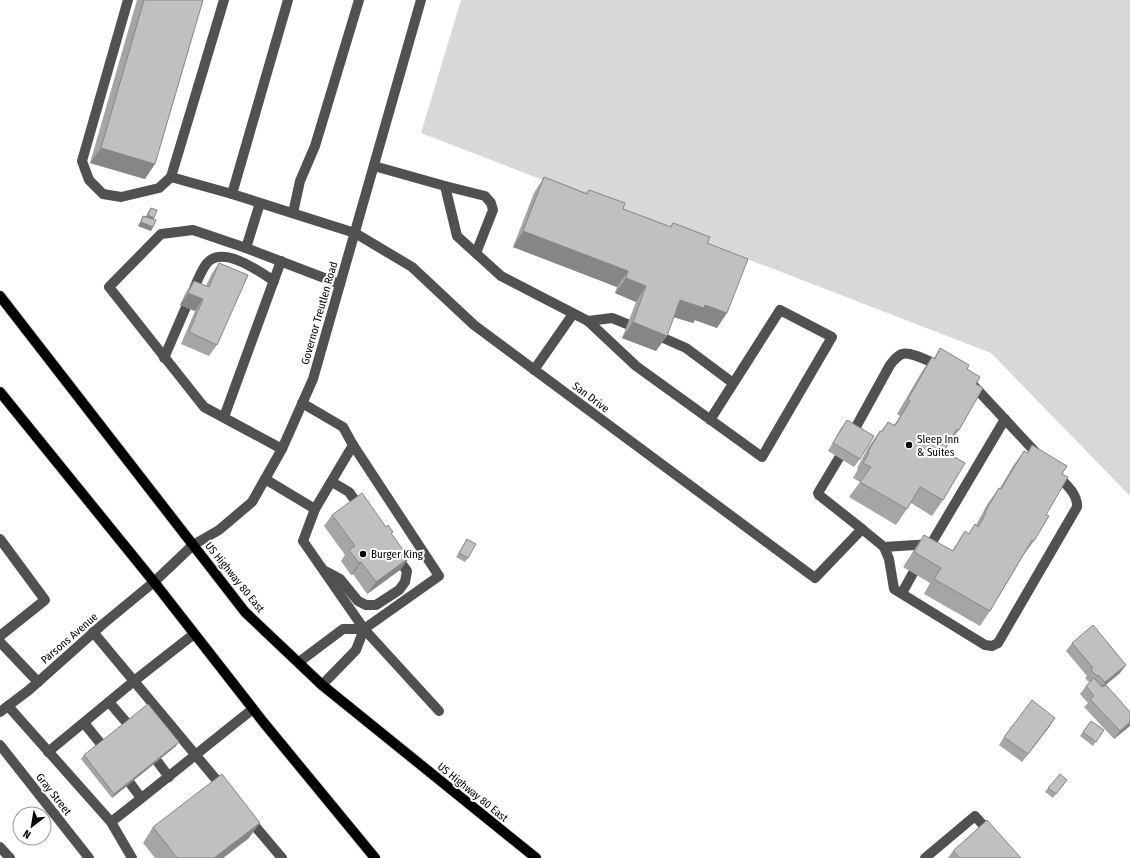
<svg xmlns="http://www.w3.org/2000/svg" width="1130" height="858" font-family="'Fira Sans Condensed',sans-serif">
<rect width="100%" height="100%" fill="#fff"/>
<polygon fill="#d8d8d8" points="461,0 1130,0 1130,496 991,353 421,133"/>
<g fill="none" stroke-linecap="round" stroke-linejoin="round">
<g stroke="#dbdbdb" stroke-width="12">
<g id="major">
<polyline points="0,296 245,612 322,685 536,858"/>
<polyline points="0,392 154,582 264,723 375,858"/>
</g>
</g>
<g stroke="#515151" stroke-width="10">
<polyline points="128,0 82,161 89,180 103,194 121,197 159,188 171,177"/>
<polyline points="224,0 171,177 232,194 288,0"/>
<polyline points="374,166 445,186 457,236 501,276 588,321 636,366 762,457 832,337 780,310 710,420"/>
<polyline points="445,186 485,196 491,203 493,210 476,253"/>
<path d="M232,194L355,233L412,267L474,325L815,578L862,529L884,547L889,559L894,589L985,645L992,646L998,643L1077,507C1078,493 1064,483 1055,473"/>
<polyline points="260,203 246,248 340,284"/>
<polyline points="293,213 300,181 315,146 359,0"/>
<polyline points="246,248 193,230 161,234 109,287 204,407 282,449"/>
<path d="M192,294C196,284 200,272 207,263C223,245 259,271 274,281"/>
<polyline points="588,321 612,318 627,324"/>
<polyline points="661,337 686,348 733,383"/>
<polyline points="164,358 186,307"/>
<polyline points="534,370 573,314"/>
<polyline points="972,384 1040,457"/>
<polyline points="224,417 281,261"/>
<path d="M852,434L890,365C893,361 897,356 902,354C911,351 932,363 941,366"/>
<polyline points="839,458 818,493 819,495 862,529"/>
<polyline points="265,479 315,509 353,445 343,427 302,403"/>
<polyline points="332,482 349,492 361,509"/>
<polyline points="315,509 303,541 364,629 439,711"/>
<polyline points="0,539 45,600 0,636"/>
<polyline points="884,547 931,544 1005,419"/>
<polyline points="325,571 340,579 358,601 366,605 376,605 399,590 405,582 407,571 396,556"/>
<polyline points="902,593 913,573"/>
<polyline points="93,632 224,789"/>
<polyline points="0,642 38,682"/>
<polyline points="299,662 343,629 364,629 439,576 353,445"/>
<polyline points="322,685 356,650 364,629"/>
<polyline points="109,702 127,723"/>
<polyline points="8,706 111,822 132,858"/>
<polyline points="0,712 29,690 103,624 154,582 193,545 219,530 252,502 282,449 313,379 421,0"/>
<polyline points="84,723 101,744"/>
<polyline points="0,745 89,858"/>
<polyline points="48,752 134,681 194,634"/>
<polyline points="157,761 169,777"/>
<polyline points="130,783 141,798"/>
<polyline points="248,818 282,858"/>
<path d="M111,822C159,785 206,746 253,709"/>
<polyline points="0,847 10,858"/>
<polyline points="925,858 975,816 991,834"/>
</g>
<use href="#major" stroke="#000" stroke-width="10"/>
</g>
<g fill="#a5a5a5">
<polygon points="137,0 203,0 145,179 90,163"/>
<polygon points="544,177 586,193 589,190 623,209 670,227 673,223 707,243 717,328 695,320 693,323 674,317 656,351 622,338 636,302 615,293 617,287 513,247 534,193"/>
<polygon points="151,208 154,218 153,219 153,227 151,231 138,226 143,216 146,216 148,212"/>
<polygon points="219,263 217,345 209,356 181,344 195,311 180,305 186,292 194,281 206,286 211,275"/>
<polygon points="940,348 967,369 976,384 959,430 948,445 944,451 943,500 932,516 911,503 896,525 849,497 860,482 853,478 858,469 857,468 869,446 880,431 881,431 888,422 894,425 900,416 897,414 921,373 932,357 934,358"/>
<polygon points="847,420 860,459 854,467 828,451 841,428"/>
<polygon points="1032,445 1062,474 1046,515 1034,541 1023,556 990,611 980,626 924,594 930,583 903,567 914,550 924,535 952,551 965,531 968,534 975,524 976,525 988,503 999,488 1000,488 1013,466 1024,451 1027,453"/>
<polygon points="332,515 391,534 409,558 400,570 367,594 353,574 351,575 341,561 345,555 324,526"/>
<polygon points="467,539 468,558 465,562 456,557"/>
<polygon points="1072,643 1120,673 1106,685 1130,712 1130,726 1114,739 1084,707 1088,703 1080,694 1086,686 1090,683 1085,678 1087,676 1066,651"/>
<polygon points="1091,721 1104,730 1093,746 1080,736"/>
<polygon points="1050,726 1022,762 999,745 1004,737"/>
<polygon points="176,746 112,798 81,759 84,755"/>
<polygon points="1067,780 1053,798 1045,792 1048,788"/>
<polygon points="153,827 249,838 223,858 155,858 143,843"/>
<polygon points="953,851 1021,858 948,858"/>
</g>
<g fill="#868686">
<polygon points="101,148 155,164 145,179 90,163"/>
<polygon points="148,215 154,218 151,222 145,219"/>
<polygon points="141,222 153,227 151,231 138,226"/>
<polygon points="523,231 628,271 617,287 513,247"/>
<polygon points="626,278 646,286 636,302 615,293"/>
<polygon points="188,293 203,299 195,311 180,305"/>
<polygon points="680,300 705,305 727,313 717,328 695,320 693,323 670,316"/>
<polygon points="633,322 667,336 656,351 622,338"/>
<polygon points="409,558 400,570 367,594 376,582"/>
<polygon points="361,562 353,574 351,575 359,563"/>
<polygon points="1126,665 1120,673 1099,690 1105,682"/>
<polygon points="1055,718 1050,726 1022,762"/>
<polygon points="1130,722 1130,726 1114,739 1120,731"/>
<polygon points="179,742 176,746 112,798 114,794"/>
<polygon points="260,823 249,838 223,858 214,858"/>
</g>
<g fill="#c0c0c0" stroke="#868686">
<polygon points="144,0 203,0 155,164 101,148"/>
<polygon points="544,177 587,194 589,190 625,203 623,209 671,227 673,223 710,237 707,243 748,259 727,313 705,305 704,308 680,300 667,336 633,322 646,286 626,278 628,271 523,231"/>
<polygon points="151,208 157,210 154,218 148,215"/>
<polygon points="143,216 156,220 153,227 141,222"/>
<polygon points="219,263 248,275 217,345 189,332 203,299 188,293 194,281 209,287"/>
<polygon points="940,348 969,365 967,369 980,377 976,384 983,388 959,430 957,429 944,451 965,463 943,500 920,487 907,509 860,482 871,467 863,463 869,453 868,452 880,431 882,432 888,422 895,426 910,401 908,399 932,357 935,359"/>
<polygon points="847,420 874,436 860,459 833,443"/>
<polygon points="1032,445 1067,466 1062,474 1068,477 1046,515 1049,516 1034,541 1032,540 990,611 934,579 941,568 914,552 924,535 953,551 965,531 969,534 975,524 978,527 986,513 985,512 999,488 1001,489 1024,451 1028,453"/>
<polygon points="362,493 386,527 388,525 393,532 391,533 409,558 376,582 361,562 359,563 349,550 355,546 332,515"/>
<polygon points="467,539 476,544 468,558 459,553"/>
<polygon points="1093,625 1126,665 1105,682 1098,675 1097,676 1091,670 1093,668 1072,643"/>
<polygon points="1094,678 1102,687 1106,685 1130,712 1130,722 1120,731 1090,699 1094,696 1086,686"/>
<polygon points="1032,700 1055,718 1028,754 1004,737"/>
<polygon points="148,704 179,742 114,794 84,755"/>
<polygon points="1091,721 1104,730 1096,742 1083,732"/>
<polygon points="222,774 260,823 214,858 177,858 153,827"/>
<polygon points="1060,774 1067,780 1056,794 1048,788"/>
<polygon points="987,820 1021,858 960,858 953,851"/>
</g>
<g fill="#000" stroke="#fff" stroke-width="1.5">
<circle cx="909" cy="445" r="4"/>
<circle cx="363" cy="554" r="4"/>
</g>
<g text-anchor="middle" stroke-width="4" stroke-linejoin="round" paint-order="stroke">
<g font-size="11" fill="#000" stroke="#fff">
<text transform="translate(319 313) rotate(-74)" y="4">Governor Treutlen Road</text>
<text transform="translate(591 397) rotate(37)" y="4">San Drive</text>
<text transform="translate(235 577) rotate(51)" y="4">US Highway 80 East</text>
<text transform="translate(69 638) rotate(-41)" y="4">Parsons Avenue</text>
<text transform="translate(473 792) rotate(39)" y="4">US Highway 80 East</text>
<text transform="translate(54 794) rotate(52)" y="4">Gray Street</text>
</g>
<g font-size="11" fill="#000" stroke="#fff" text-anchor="start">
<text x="917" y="443">Sleep Inn<tspan x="917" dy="13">&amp; Suites</tspan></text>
<text x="371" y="558">Burger King</text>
</g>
</g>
<g transform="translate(32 826) rotate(211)"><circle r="19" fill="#ffffff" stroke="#999999"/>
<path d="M0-3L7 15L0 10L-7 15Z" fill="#000000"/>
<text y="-6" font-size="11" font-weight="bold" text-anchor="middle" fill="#000000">N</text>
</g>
</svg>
